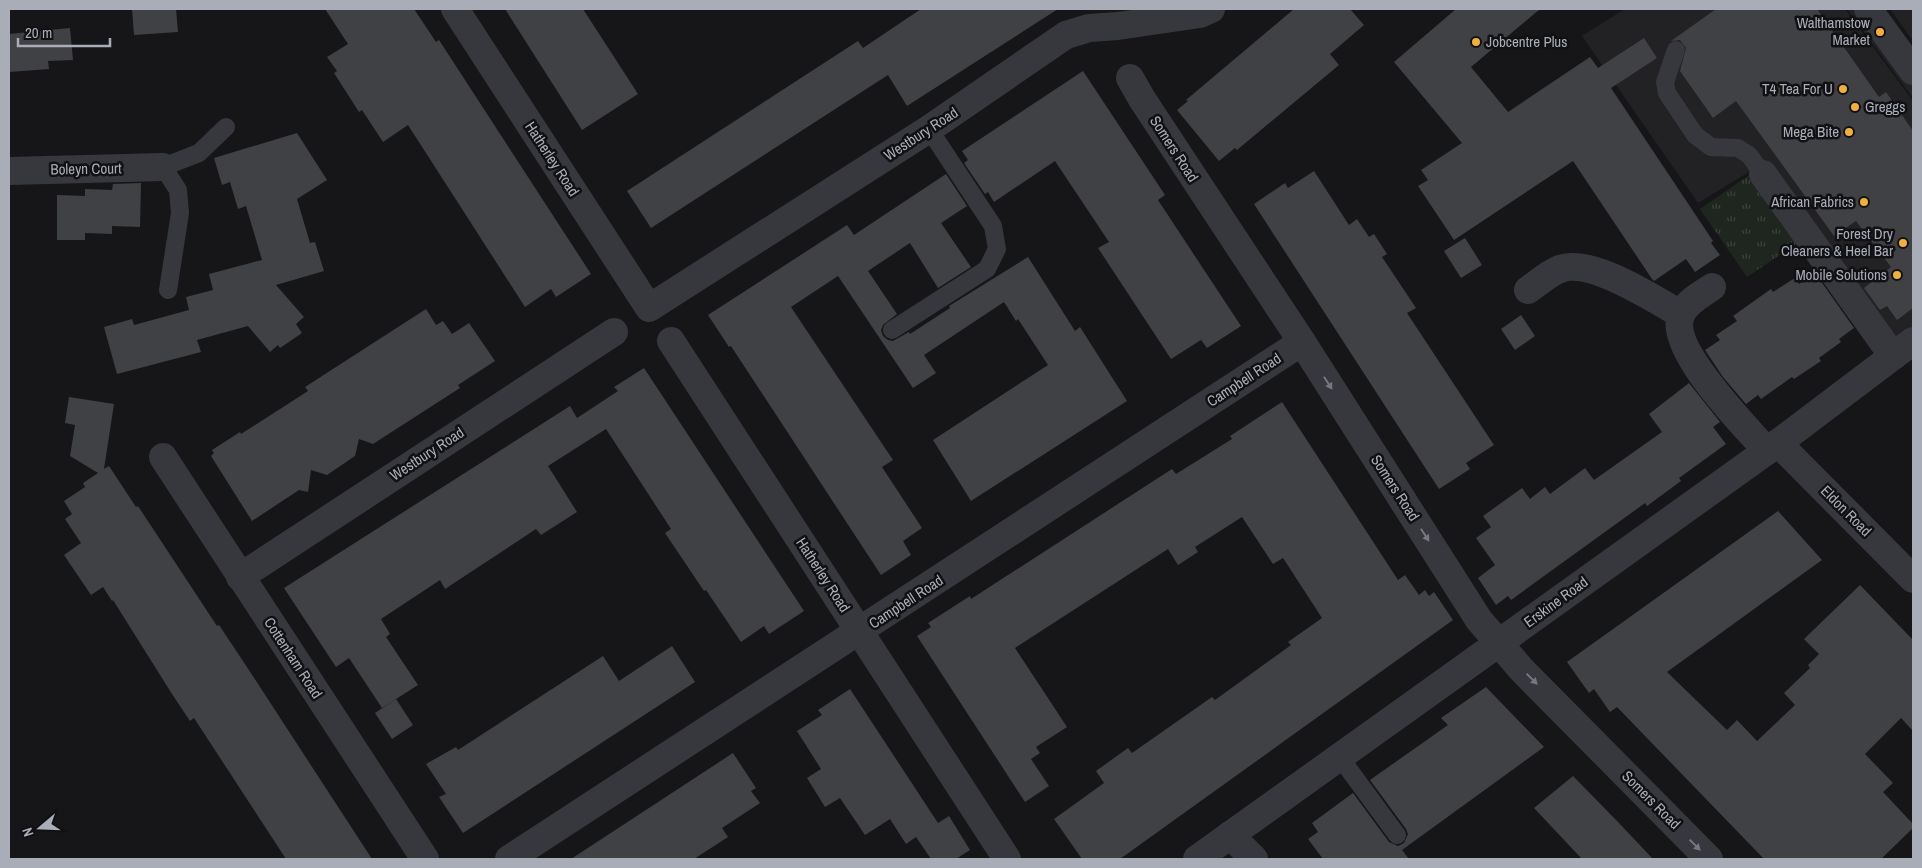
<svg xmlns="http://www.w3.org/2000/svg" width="1922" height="868" font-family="'Archivo Narrow',sans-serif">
<defs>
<pattern id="park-tufts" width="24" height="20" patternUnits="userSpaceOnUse" patternTransform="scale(1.25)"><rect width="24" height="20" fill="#1e261f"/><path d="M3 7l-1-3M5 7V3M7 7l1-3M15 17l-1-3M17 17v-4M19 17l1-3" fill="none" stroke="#3c433d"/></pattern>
</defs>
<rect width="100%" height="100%" fill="#161618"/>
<g fill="#222225">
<polygon points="1625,9 1845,9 1913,101 1913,359 1902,367 1757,167 1698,203 1582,36"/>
<polygon points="1847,9 1879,9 1913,55 1913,98"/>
<polygon points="1890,9 1913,9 1913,41"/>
</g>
<polygon fill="url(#park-tufts)" points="1755,171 1802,240 1747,277 1700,209"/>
<g fill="#404145">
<polygon points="132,9 176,9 178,32 134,35"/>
<polygon points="325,9 414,9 436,42 439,40 591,274 556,297 551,289 525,307 408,125 383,142 362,110 359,112 334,73 337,71 327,57 348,44"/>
<polygon points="505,9 583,9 638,94 582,130"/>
<polygon points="921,9 1058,9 907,106 888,75 651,228 627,191 858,41 863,48"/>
<polygon points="1294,9 1350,9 1364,25 1330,54 1339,65 1237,150 1235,148 1219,161 1177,110 1188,101 1186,100"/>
<polygon points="1456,9 1540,9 1471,67 1508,112 1590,57 1598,68 1644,38 1657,58 1611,88 1713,241 1711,243 1720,255 1695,272 1686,259 1654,281 1652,279 1573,161 1454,240 1418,186 1428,180 1421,170 1462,143 1394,62"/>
<polygon points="1716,9 1817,9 1879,97 1886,92 1913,131 1913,308 1897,320 1887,306 1880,310 1864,288 1891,267 1856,221 1834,236 1736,101 1713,118 1680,71 1686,48 1680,40 1671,41"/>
<polygon points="70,28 73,60 48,61 49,69 9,72 9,34"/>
<polygon points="1083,71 1165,195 1158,200 1241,326 1207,348 1201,340 1171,359 1098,248 1109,242 1055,161 994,202 988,192 985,194 964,163 968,160 962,151"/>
<polygon points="297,133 327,180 297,199 310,243 315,242 324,271 276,285 304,317 296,324 302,333 280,348 278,345 270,352 248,326 197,340 201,352 117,374 104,327 132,319 134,325 189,310 186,297 213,290 209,274 262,260 246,206 238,209 230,182 222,185 214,158"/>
<polygon points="1314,171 1349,225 1357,219 1369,237 1374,234 1387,254 1382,257 1416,308 1407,313 1494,445 1466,463 1470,469 1439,489 1254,204 1285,183 1288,188"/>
<polygon points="946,174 967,206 941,223 971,267 938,288 910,243 868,271 897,314 883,325 881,330 883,336 888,340 893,341 909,332 910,334 950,308 949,306 1028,257 1075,331 1080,327 1127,401 971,501 933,440 1048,365 1018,319 1016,321 1004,302 924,355 936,373 913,388 838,276 791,307 893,460 882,467 922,528 903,541 911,555 881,575 731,346 729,347 708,315 847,225 854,235"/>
<polygon points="141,183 140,227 112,226 112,234 85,233 85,240 57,240 57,195 85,196 85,189 112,190 113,184"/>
<polygon points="1465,238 1482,265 1461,278 1444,251"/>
<polygon points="1815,273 1854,328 1839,339 1841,342 1819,358 1821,361 1794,379 1792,377 1761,399 1758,395 1746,404 1723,377 1705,350 1720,340 1716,335 1737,321 1733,316 1771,289 1773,292 1795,278 1799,284"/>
<polygon points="426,309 436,325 443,321 452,334 469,323 495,361 458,385 460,388 373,444 359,439 355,456 327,475 311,470 308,492 299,490 252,521 211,456 214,453 212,450 240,432 241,434 308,391 305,387"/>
<polygon points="1521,315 1535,336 1515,350 1501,329"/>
<polygon points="644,368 804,611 769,634 764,626 741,642 706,590 704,591 665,533 671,529 606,429 548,466 577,512 541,535 536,529 445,589 440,580 381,619 390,634 386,637 418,685 382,708 349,658 336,667 284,588 570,406 577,418 618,391 614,387"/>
<polygon points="1689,383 1720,422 1713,427 1726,444 1679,478 1681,481 1647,506 1645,503 1511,600 1508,596 1496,605 1478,578 1495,565 1476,538 1491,527 1483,516 1522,488 1530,499 1545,487 1550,494 1585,468 1594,480 1662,432 1649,414"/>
<polygon points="69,397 114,404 104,469 109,466 136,507 138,506 217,626 219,625 245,664 372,859 286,859 194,718 190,721 172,694 113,600 112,601 103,587 91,595 64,555 81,543 65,519 72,514 64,501 85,487 83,483 98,473 70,456 75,425 65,423"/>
<polygon points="1282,402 1398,580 1405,575 1419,595 1425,590 1429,596 1434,592 1453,620 1120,859 1082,859 1054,819 1104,783 1096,771 1128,748 1132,753 1212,697 1215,700 1291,645 1288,642 1322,618 1283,558 1273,564 1242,517 1195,547 1198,552 1178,565 1168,549 1015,648 1067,727 1036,747 1040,753 1031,759 1049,786 1025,802 917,636 931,627 928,623 970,596 971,599 1172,469 1176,474 1232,439 1230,436"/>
<polygon points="1778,511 1822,560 1667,672 1727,730 1737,720 1757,741 1795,705 1784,693 1810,668 1808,665 1819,654 1804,639 1860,585 1913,640 1913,731 1901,718 1865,754 1893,783 1883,792 1913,824 1913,828 1881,859 1764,859 1617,707 1610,712 1594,689 1589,693 1567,662"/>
<polygon points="672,646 695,682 463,833 439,797 446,794 426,764 456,747 458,750 603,656 619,681"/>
<polygon points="1486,687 1544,747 1402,850 1409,859 1323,859 1308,839 1318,832 1312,823 1353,793 1389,842 1398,846 1404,843 1408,834 1406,829 1370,780 1448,725 1441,718"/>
<polygon points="850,689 938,823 949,816 970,850 956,859 931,859 916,837 906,844 890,819 865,835 840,798 825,807 807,778 821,769 797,731 822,715 818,710"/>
<polygon points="396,699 413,725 392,739 375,713"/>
<polygon points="733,753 756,788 751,791 760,803 722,828 728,837 694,859 571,859"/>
<polygon points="1573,776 1618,822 1653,859 1582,859 1534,808"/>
</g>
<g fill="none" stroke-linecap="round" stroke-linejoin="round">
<g stroke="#37383d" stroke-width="18">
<polyline points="1676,50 1665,82 1667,93 1695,135 1711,147 1738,148 1749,155 1763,174"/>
<polyline points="168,290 180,213 178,190 163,167 199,153 226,127"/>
<polyline points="892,330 987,269 997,249 993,226 929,129"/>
<polyline points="1339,756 1397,835"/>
</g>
<g stroke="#37383d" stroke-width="28">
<polyline points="455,9 649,308 929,129 1066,35 1089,28 1118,26 1200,14 1211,9"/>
<polyline points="1868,9 1913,71"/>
<polyline points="1130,78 1142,99 1302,342 1479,620 1521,669 1709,859"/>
<polyline points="9,171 163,167"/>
<polyline points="1763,174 1893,356"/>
<path d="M1712,287C1701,295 1686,302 1681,315C1667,348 1745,426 1767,451"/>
<path d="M1528,290C1538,283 1549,273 1560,269C1591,257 1653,299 1681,314"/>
<polyline points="671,341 1007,859"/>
<polyline points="1778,443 1913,579"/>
<polyline points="163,457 425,859"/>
<polyline points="240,577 614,332"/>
<polyline points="1230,835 1254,859"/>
<polyline points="509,859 1302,342"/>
<polyline points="1197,859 1778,443 1913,341"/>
</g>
</g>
<defs><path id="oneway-solid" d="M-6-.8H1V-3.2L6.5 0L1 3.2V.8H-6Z" transform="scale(1.25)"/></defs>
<g fill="#757881">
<use href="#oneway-solid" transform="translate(1328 383) rotate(57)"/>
<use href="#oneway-solid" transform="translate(1425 535) rotate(57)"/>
<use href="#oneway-solid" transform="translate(1532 679) rotate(45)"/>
<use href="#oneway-solid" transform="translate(1695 845) rotate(45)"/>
</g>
<g fill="#f2b134" stroke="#111113" stroke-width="2">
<circle cx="1880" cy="32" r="5"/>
<circle cx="1476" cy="42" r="5"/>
<circle cx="1843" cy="89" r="5"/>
<circle cx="1855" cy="107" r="5"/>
<circle cx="1849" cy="132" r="5"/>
<circle cx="1864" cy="202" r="5"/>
<circle cx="1903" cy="243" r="5"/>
<circle cx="1897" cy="275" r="5"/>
</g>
<g text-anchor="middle" stroke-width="5" stroke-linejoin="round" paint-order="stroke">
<g font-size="15" fill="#a8adb8" stroke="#111113" text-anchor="end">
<text x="1870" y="28">Walthamstow<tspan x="1870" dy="17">Market</tspan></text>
<text x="1486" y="47" text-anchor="start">Jobcentre Plus</text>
<text x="1833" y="94">T4 Tea For U</text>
<text x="1865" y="112" text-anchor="start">Greggs</text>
<text x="1839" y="137">Mega Bite</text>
<text x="1854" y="207">African Fabrics</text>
<text x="1893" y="239">Forest Dry<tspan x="1893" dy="17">Cleaners &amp; Heel Bar</tspan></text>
<text x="1887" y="280">Mobile Solutions</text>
</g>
<g font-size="15" fill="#a8adb8" stroke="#111113">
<text transform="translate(921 134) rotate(-33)" y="5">Westbury Road</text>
<text transform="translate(1174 149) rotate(57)" y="5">Somers Road</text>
<text transform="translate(552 159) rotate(57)" y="5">Hatherley Road</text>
<text transform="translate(86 169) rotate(-1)" y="5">Boleyn Court</text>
<text transform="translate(1244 380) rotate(-33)" y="5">Campbell Road</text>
<text transform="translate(427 454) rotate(-33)" y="5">Westbury Road</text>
<text transform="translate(1395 488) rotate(57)" y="5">Somers Road</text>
<text transform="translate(1846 511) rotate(45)" y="5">Eldon Road</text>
<text transform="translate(823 575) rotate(57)" y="5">Hatherley Road</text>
<text transform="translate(906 602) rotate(-33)" y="5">Campbell Road</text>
<text transform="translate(1556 602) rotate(-36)" y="5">Erskine Road</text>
<text transform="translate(293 658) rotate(57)" y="5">Cottenham Road</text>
<text transform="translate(1651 800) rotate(45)" y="5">Somers Road</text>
</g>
</g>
<rect width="1922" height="868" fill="none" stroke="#a8adb8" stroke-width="20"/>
<g transform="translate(40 828) rotate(251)" stroke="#111113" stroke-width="4" paint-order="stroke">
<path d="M0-4L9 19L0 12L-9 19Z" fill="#a8adb8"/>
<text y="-8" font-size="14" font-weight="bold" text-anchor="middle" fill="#a8adb8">N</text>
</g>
<path d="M18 38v8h92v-8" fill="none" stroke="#a8adb8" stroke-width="2.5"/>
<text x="25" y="38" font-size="15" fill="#a8adb8" stroke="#111113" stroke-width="4" paint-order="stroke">20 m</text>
</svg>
